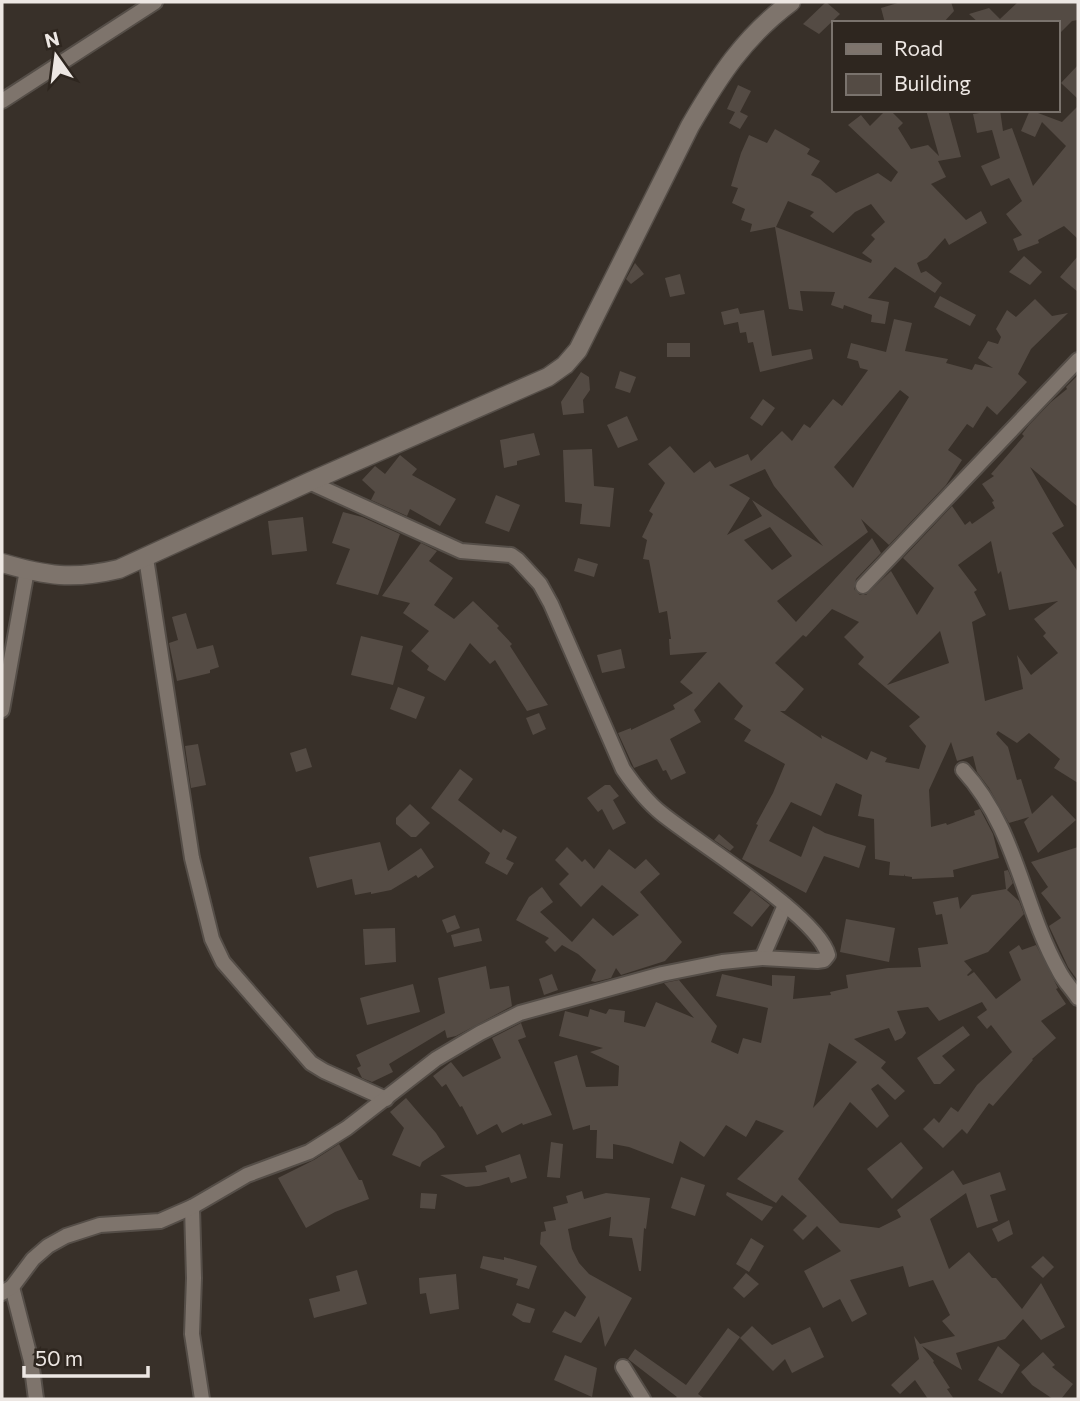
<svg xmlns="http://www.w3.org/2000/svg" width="1080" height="1401" font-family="Commissioner,sans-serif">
<rect width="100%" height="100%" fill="#383029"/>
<g fill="#544b44" fill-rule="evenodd">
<polygon points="826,2 840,14 819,34 803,24"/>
<polygon points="901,2 951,2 954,11 943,23 885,23 881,8"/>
<polygon points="1018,2 1078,2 1078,20 1072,21 1057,36 1057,23 979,23 969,14 989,8 1000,19"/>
<polygon points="1078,65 1078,99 1061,83"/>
<polygon points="738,85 751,91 740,112 748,116 740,129 729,123 735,112 727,109"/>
<polygon points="1078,106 1078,239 1064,226 1038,240 1039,243 1018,251 1013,239 1022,235 1006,214 1022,201 1009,178 991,186 981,166 1000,158 992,130 977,133 973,114 1000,110 1003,131 1012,128 1033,186 1066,146 1042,122 1035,137 1021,131 1030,110 1062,122"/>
<path d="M886,110H890L903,123L898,128L911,149L928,145L939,156L926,110H948L961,157L938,161L946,177L931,184L966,220L981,211L987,223L949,245L945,238L927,258L917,263L921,273L926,271L942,283L935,293L895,267L868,298L889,302L885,324L871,322L872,315L844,305L843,309L831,305L835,292L800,291L803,311L789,309L775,227L750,232L752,224L741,220L745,209L732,203L738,188L731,186L741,153L749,135L767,143L775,129L810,149L807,154L820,161L811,175L820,179L836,193L878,173L891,182L898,172L848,125L861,115L870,126ZM788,201L814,212L810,216L833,233L855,212L871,204L885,222L871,235L875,239L862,253L872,260L871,263L776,227Z"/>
<polygon points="1024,256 1042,272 1030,285 1009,272"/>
<polygon points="1078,256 1078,292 1060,277"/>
<polygon points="635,263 644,274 631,284 626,279"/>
<polygon points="680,274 685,294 670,297 665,278"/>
<polygon points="940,296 976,315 970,326 934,307"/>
<path d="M1035,299L1052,316L1068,313L1031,349L1018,374L1027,382L997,415L987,406L973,428L967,424L948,450L962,460L946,485L889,545L861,519L868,532L777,601L796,622L872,538L881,553L856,579L854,589L860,595H866L891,571L917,615L934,588L903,558L952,506L965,525L970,521L972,524L995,508L992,502L994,501L982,484L994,476L991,474L1024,436L1022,434L1029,425L1051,402L1067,389L1066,387L1078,375V507L1030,467L1064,526L1052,533L1078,572V783L1054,768L1060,759L1029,733L1017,743L998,731L996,734L1008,747L1017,780L1021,779L1032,814L1052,795L1076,820L1038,853L1024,822L1029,817L1009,823L989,788L977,772L973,756L957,761L951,742L929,790L931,827L946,823L947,825L975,815L974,811L980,809L993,834L999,858L953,870L954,877L912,879V877L905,876L904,874V876L889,875L890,862L875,859L874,819L858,816L862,795L836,783L821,816L791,802L769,841L801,857L813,826L825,833L866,846L859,868L824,856L806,893L742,859L758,825L756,824L773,793L785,764L744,741L751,730L734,719L743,706L719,682L694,710L701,722L670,739L686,773L671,780L666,770L663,771L657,759L634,768L618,733L631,728V730L675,709L673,705L693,693L680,682L707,652L670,655L669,639H671L667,611L659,613L649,560L643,559L647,540L642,537L653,514L649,511L665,483L648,464L670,446L694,473L710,461L715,468L748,454L751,461L782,431L792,441L804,424L810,428L833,399L842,406L868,370L860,368L858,361L847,358L851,343L886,352L894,319L912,323L905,351L948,359L946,363L972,370L975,364L993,368L978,358L988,341L998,344L1001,337L996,329L1007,310L1016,317ZM900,390L909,397L853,488L834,467ZM765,469L774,486L823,546L752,500L762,516L727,535L750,498L729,485ZM770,527L792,556L772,570L744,540ZM991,541L998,574L1001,571L1009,610L1058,601L1034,619L1046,633L1043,636L1058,653L1031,675L1017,655L1023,689L985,701L972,622L986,615L974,592L977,590L958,565ZM832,609L859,622L844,637L864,657L858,664L920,717L909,726L926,746L919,769L885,762L887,758L871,751L867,760L821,735L822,739L780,711H785L804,689L775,663L803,635L806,637ZM940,631L949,663L887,685Z"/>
<polygon points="738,308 740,314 764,310 772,356 811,349 813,359 760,372 753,342 748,343 746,332 740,333 738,322 724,325 721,312"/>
<rect x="667" y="343" width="23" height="14"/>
<polygon points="620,371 636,377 630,393 615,388"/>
<polygon points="581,372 589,377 590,390 583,400 584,413 563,415 561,402"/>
<polygon points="763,399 775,408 762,426 750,418"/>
<polygon points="627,416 638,440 618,448 607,425"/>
<polygon points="534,433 540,455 517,461 517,465 504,468 500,440"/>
<polygon points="592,449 594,486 614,488 610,527 580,524 582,504 565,502 563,450"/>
<polygon points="400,455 417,469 412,475 456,499 440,526 410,509 407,516 371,500 375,492 362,480 375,466 385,474"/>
<polygon points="496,495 520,505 509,532 485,523"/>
<polygon points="343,512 362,517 400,534 378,595 336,584 350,549 332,543"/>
<polygon points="303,517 307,551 272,555 268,521"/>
<polygon points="421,543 437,551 429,561 453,578 434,605 454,619 473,601 499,626 497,628 512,644 510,646 548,705 527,711 495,660 490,664 470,643 445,681 427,670 429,666 411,651 429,631 403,613 410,603 382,596"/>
<polygon points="578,558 598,564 594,577 574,571"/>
<polygon points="186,613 197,649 213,645 219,667 210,670 210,673 177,681 169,643 178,640 172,617"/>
<polygon points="361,636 403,646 393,685 351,675"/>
<polygon points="621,649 625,668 602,673 597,655"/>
<polygon points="398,687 425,697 416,719 390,709"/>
<polygon points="539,713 546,729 533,735 526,718"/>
<polygon points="198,744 206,785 191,788 185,746"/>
<polygon points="306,748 312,767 296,772 290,753"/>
<polygon points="460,769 473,779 458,800 501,833 503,829 517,837 506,859 514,863 507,875 485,863 490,853 431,808"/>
<polygon points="605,785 610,785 619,796 613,800 626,823 613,830 602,809 598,812 587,798"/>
<polygon points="410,804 430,823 416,837 411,837 396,824 396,818"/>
<polygon points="719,834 734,847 730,851 714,840"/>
<polygon points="380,842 388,871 421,848 434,867 418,878 416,875 391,890 371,894 371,892 355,895 352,879 317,888 309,857"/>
<polygon points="567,847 582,862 585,859 594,869 609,849 635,869 646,859 660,874 640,892 682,942 665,961 621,975 616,968 611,978 595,982 591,981 596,970 578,954 562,945 555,952 545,942 549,938 516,920 529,897 542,887 553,902 540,912 572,942 593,918 613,936 639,915 602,885 581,907 559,884 569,874 555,860"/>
<polygon points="1078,847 1078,981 1068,967 1049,926 1061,918 1041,893 1048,887 1031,862"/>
<path d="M1008,870L1013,883L1007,890L1019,901L1024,914L988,952L964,961L972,970L967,975L968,976L974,972L996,999L1021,980L1009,952L1019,945L1022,950L1036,945L1058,988L1056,989L1066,1004L1041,1021L1056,1038L1032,1059L1033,1060L993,1106L989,1103L967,1134L962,1129L943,1148L923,1129L934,1118L939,1123L951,1107L958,1112L977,1085L1012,1052L991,1025L987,1029L977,1017L987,1010L982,1002L939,1021L928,1007L897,1011L906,1033L902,1038L895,1041L889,1028L854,1039L886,1062L881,1068L905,1091L895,1100L878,1084L871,1089L889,1116L877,1128L850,1102L798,1179L840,1223L879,1228L901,1217L897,1210L953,1170L963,1185L1000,1172L1006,1190L990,1195L998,1221L977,1228L966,1193L930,1219L949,1269L969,1252L992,1278H996L1022,1309L1041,1283L1065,1327L1041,1340L1023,1319L1005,1339L956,1353L962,1370L922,1346L934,1361L933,1362L950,1388L947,1389L954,1399H928L915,1380L900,1394L891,1385L919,1359L914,1336L920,1344L955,1336L942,1321L950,1315L933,1280L909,1287L903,1266L850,1280L867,1314L852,1322L840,1299L823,1308L804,1271L841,1251L817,1226L803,1240L793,1230L807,1216L782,1195L776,1203L737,1179L784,1131L756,1120L746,1137L726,1125L704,1157L680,1141L673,1164L629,1147L613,1144V1159L596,1158L597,1130H590V1125L573,1130L554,1062L577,1055L586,1087L618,1086L619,1066L590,1052L603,1048L559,1036L565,1011L588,1017L590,1009L606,1014L609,1009L625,1011L624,1022L645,1027L656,1002L694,1018L664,983L679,980L717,1026L711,1042L738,1054L743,1038L761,1043L768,1008L716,996L722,974L772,986V975L795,976L793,999L831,995L830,992L848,988L846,975L888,968L921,967L918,948L948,944L942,914L936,915L933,902L958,897L960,909L972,895L1006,889L1004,871ZM829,1043L857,1062L813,1108Z"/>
<polygon points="751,890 770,905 752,927 733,913"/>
<polygon points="455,915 460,928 447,933 442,920"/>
<polygon points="846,919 895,928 889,962 840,952"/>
<polygon points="395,928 396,962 365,965 363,929"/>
<polygon points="479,928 482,941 454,947 451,935"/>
<polygon points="486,966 490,989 509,986 512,1006 456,1036 447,1038 445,1030 389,1064 393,1072 372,1082 362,1078 357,1068 361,1066 356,1055 445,1013 438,978"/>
<polygon points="552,974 558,990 544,995 539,979"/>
<polygon points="413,984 420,1012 367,1025 360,998"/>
<polygon points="521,1023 526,1037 518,1040 552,1115 523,1125 522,1123 502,1133 497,1124 477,1135 462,1106 460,1107 446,1084 442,1087 433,1076 451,1062 463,1077 501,1058 492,1038"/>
<polygon points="963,1026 970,1035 942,1056 955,1070 940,1084 934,1084 917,1058"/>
<polygon points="406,1098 436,1133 445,1147 422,1162 420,1167 392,1155 404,1128 390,1112"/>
<polygon points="551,1142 563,1144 560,1178 547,1177"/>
<polygon points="901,1142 923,1168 892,1199 867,1169"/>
<polygon points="339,1144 359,1180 362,1180 369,1199 335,1212 306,1228 278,1178 314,1160"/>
<polygon points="520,1154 527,1178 511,1183 509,1177 479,1186 466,1187 440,1175 487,1172 485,1166"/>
<polygon points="681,1177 705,1185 695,1216 671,1208"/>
<polygon points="582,1191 584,1199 606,1193 650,1198 646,1229 644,1228 641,1271 639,1271 632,1238 609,1236 611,1217 568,1229 572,1249 579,1263 589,1274 632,1298 605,1347 599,1316 581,1343 552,1332 565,1311 575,1317 586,1297 540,1244 541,1232 546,1231 544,1222 556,1220 553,1207 568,1203 566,1196"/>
<polygon points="727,1192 773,1207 762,1221 726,1195"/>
<polygon points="421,1193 437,1194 435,1209 420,1208"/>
<polygon points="1009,1220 1013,1234 998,1242 992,1229"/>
<polygon points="751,1238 764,1246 749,1272 736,1264"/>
<polygon points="483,1256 504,1260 504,1257 537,1266 529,1289 516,1285 518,1279 480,1268"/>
<polygon points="1043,1256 1054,1267 1043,1278 1031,1267"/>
<polygon points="357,1270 367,1304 314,1318 309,1299 340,1291 336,1276"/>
<polygon points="746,1273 759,1284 744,1298 733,1288"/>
<polygon points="456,1274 459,1309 430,1314 426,1293 420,1294 419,1278"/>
<polygon points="517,1303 535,1309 530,1323 523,1322 512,1315"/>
<polygon points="752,1326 772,1345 810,1327 824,1357 792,1373 785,1359 773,1371 740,1338"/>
<polygon points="728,1328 740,1337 698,1394 705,1399 675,1399 677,1397 628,1359 635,1349 686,1385"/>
<polygon points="998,1346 1020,1365 1002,1394 978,1380"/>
<polygon points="1043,1352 1055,1365 1052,1367 1073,1384 1061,1399 1053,1399 1032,1385 1021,1372"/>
<polygon points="565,1355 597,1368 592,1397 554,1380"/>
</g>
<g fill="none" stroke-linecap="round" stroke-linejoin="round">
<g stroke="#554e48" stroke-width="18">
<g id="minor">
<polyline points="2,101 155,2"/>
<polyline points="146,558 192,858 212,939 223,962 311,1063 324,1071 386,1099"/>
<polyline points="863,586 1078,360"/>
<polyline points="2,710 27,570"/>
<path d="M963,770C1017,829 1022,905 1059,971C1064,981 1072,989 1078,998"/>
<polyline points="762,958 785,905"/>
<polyline points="192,1207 194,1278 192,1334 202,1399"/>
<polyline points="12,1287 31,1361 36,1399"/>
<path d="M2,1293L12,1287L33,1259L48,1246L66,1236L100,1225L160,1221L192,1207L247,1175L309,1152L347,1128L436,1059L480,1033L520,1013L662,974L722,962L762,958L817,961L824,960L828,955C818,916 696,842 661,813C646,801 634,785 623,769L551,604L540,584L518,560L511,555L461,551L309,482"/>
<polyline points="623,1367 643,1399"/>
</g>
</g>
<g stroke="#554e48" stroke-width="21">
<path id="tertiary" d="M2,563C46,576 73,580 119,569L309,482L548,377L565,365L578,350L690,126C719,76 744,37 791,2"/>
</g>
<use href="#minor" stroke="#7e746c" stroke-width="14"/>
<use href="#tertiary" stroke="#7e746c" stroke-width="18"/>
</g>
<rect width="1080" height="1401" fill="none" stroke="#ede7e3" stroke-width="7"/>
<rect x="832" y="21" width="228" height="91" fill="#2e261f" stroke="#7a736d" stroke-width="2"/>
<rect x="846" y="44" width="35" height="10" fill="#7e746c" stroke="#7a736d" stroke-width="2"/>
<text x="894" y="56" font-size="21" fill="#ede7e3">Road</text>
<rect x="846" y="74" width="35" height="21" fill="#544b44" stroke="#7a736d" stroke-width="2"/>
<text x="894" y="91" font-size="21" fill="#ede7e3">Building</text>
<g transform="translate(56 56) rotate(346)" stroke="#2e261f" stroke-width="5" paint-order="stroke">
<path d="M0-5L12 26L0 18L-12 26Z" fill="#ede7e3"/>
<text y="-10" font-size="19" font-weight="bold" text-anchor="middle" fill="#ede7e3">N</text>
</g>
<path d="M24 1366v10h124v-10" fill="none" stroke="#ede7e3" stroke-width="3.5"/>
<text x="35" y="1366" font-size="21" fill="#ede7e3" stroke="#2e261f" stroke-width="5" paint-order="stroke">50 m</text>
</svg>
